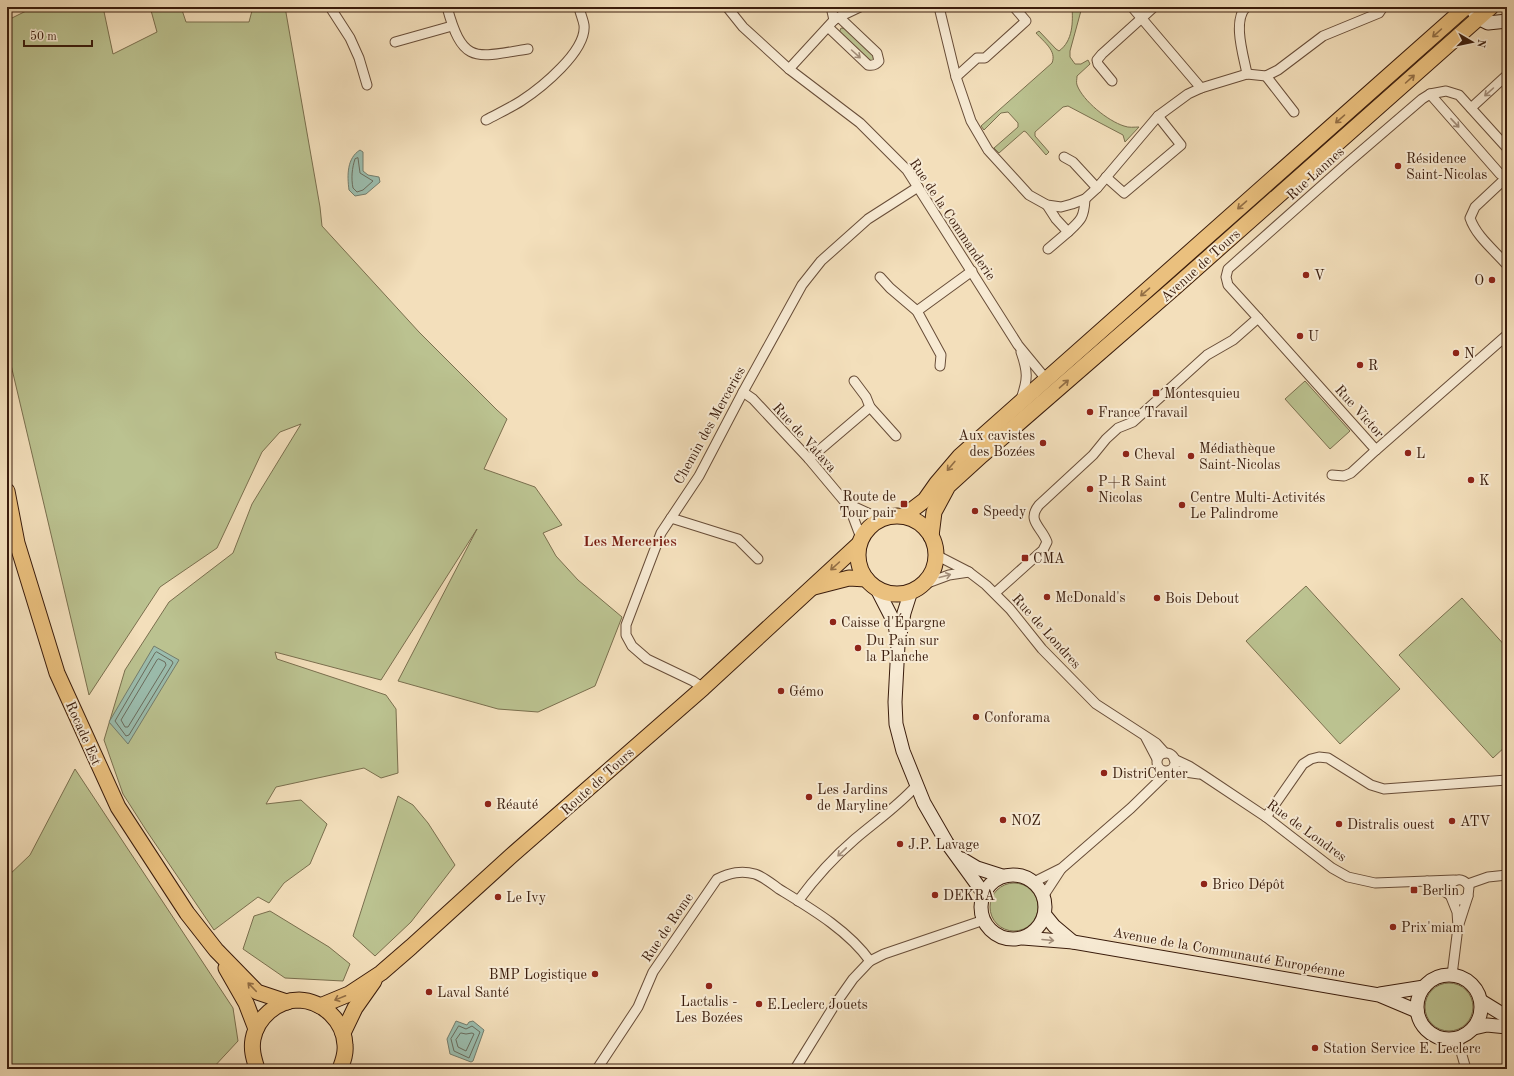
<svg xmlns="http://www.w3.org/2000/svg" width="1514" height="1076" font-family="'Old Standard TT',serif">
<rect width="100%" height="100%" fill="#f3dfbb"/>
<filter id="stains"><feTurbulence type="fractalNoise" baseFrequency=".005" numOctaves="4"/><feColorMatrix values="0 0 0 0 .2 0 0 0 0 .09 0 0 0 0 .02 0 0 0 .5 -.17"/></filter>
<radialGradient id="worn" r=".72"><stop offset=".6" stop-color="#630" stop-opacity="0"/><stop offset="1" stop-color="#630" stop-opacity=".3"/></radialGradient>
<g fill="#bbc290" stroke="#7a6f4e">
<polygon points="34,7 103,7 113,54 157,32 150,7 181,7 186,22 249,22 253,7 285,7 320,207 322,226 419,332 497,410 507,419 484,469 535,487 562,525 543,533 556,556 578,580 622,617 595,686 538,712 498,709 398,681 477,529 381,680 275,652 277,659 386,695 396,709 398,773 381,778 364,768 276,787 266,804 301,800 327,824 310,864 284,883 269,903 258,897 214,930 146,830 123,794 104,740 125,670 169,602 233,553 252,504 301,424 280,432 262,452 217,548 160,587 89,695 7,348 7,22 8,20"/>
<path d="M1072,7H1082L1070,51V57L1075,64H1081L1088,60L1090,64L1077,76C1077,79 1076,82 1077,85C1083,101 1108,121 1124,126C1129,128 1134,127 1139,127L1125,142L1123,135L1068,106L1063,107L1035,132V136L1049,152L1046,155L1026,132L1024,131L999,153L994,148L1018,127V123L1008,112L1001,113L984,130L981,126L1052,63C1057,51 1044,42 1036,33L1039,31L1056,49L1059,51C1073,41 1073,22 1072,7Z"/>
<polygon points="841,28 846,29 874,55 875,60 871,63 839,33"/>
<polygon points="1305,381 1350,431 1330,449 1285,399"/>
<polygon points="1306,586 1400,689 1340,744 1246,641"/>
<polygon points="1462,598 1507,648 1507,745 1493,758 1399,655"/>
<polygon points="75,769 233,1008 238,1041 212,1069 7,1069 7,877 30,855"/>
<polygon points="398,796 413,805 428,823 455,865 411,922 375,956 353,936"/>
<circle cx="1014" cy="907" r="24"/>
<polygon points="270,911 329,947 350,964 343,981 285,978 243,949 254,916"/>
<circle cx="1449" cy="1007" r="24"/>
</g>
<g fill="#9bbdae" stroke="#747d6d">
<path d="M360,150L363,152V171L368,175L379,177L380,182L366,194L355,196L349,190C347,175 347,158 360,150Z"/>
<polygon points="154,646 179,660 128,744 109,722"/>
<polygon points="456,1021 467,1025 469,1022 473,1021 484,1030 473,1061 471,1062 450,1054 447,1039"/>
</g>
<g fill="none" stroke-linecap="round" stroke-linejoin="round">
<g stroke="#6a6c5d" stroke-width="1">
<path d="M358,158L360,173L373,181L363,190L357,192L353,188C351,178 352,168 355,159Z"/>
<polygon points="157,652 172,661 173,663 129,735 126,736 115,721 155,653"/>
<polygon points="159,659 165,662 166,665 128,727 125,727 121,720 157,660"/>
<polygon points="459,1026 466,1029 472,1026 480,1032 469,1058 454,1051 451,1039"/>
<polygon points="461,1033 466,1034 472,1033 474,1034 466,1051 458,1047 456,1040"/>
</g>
<g stroke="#684d38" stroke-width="11">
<g id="street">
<polyline points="330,7 350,38 359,58 367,85"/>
<path d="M447,7C463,66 476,57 528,49"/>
<polyline points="727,7 743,27 789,69 860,123 907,170 1018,345 1046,379 1045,383"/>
<polyline points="831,7 834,20"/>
<polyline points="939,7 956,77 971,121 988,150 1029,195 1047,205 1061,207 1072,204 1085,199 1097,188 1158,116 1188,94 1201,88 1247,74 1266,76 1278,70 1323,36 1379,13 1383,7"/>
<polyline points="1132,7 1201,88"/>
<path d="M1246,7C1232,21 1244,57 1247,74"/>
<path d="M828,27L868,65C873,66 876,65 879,61L877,53L839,17"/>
<polyline points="395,42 452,26"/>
<polyline points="789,69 834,20 839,17 860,7"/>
<polyline points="1266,76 1294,112"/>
<polyline points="956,77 977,58 985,58 1026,21 1014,7"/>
<polyline points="1112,81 1098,64 1097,60 1102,54 1154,7"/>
<polyline points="1430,94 1500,174 1506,178"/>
<polyline points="1471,108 1507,75"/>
<path d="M486,120C497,114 510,108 521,101C541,88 587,51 584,25C583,19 580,13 579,7"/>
<polyline points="1507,148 1459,95 1446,91 1430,94 1422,99 1344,166 1228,269 1226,277 1228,285 1258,318 1376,450 1507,335"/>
<polyline points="1064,157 1073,162 1097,188"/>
<polyline points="1106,177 1124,193 1181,145 1158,116"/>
<path d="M1507,177L1475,207L1470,218C1476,236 1494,250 1507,265"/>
<path d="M1047,205L1056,219L1068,232C1081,220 1084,218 1085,199"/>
<polyline points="1048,249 1068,232"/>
<polyline points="880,277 890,288 917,311 941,355 940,366"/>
<polyline points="917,311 972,271"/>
<path d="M1021,352C1028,372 1028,379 1021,399"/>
<polyline points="854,381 866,397 870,407 896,436"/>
<polyline points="743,392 753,399 809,459 845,502 852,514 861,538"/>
<polyline points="809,459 870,407"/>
<polyline points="1332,475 1344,476 1351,473 1376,450"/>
<polyline points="846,503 881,519"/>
<polyline points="671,518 738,539 758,559"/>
<polyline points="936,555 969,572 986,585 1010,609 1042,649 1096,704 1150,739 1156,743 1165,753"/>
<polyline points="922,585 949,575 969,572"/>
<path d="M995,593L1043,550L1047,542C1042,527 1026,521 1039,505L1093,455L1106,439L1118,428L1133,422L1207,355L1233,340L1258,318"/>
<polyline points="703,688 693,681 647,659 632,646 626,635 626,625 661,533 699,476 743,392 802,285 821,261 868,219 918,187"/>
<polyline points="1146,738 1157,759"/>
<circle cx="1166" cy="762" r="9"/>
<polyline points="1174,759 1189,766 1203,775 1266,817 1332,868 1348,877 1375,883 1454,880"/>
<polyline points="1171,770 1199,774"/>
<polyline points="1266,817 1303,764 1311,759 1319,757 1328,758 1371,785 1384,789 1507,780"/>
<polyline points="1427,881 1450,895"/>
<polyline points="1034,882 1062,868 1131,808 1169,771"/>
<polyline points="1468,884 1488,877 1507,875"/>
<polyline points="1044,895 1061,869"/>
<path d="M1452,897C1458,901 1463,901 1468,896L1469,887C1463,875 1449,879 1449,892L1457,912L1458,927"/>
<path d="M798,901C815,878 834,857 855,839C876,821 897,807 916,786"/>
<polyline points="1452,975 1458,927 1468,896"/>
<polyline points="1457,1038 1466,1069"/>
<path d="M597,1069L638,1007L653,972L717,879C730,873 741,870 755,874C764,877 772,884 779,889C810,908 848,930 870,961"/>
<polyline points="795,1069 834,1006 853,979 870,961 884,954 984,920"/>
</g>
</g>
<g stroke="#3a1c0c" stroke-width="15">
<g id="secondary">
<polyline points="1471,7 1478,18 1488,23 1507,21"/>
<polyline points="877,589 895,624 897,638"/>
<polyline points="911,591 904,613 898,645 895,702 896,724 903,751 924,803 947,843 984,894"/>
<polyline points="962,859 977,868 1002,876"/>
<circle cx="1013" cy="907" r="32"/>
<polyline points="1045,915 1054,926 1073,942"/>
<polyline points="1023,938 1073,942 1379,995 1417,1011"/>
<circle cx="1449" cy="1007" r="32"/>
<polyline points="1380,994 1424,987"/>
<polyline points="1481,1001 1507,1017"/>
<polyline points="1474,1028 1487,1025 1507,1027"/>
</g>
</g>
<g stroke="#3a1c0c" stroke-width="17">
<g id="primary">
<polyline points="7,491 17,543 57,673 118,807 187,913 216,950 257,992 287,1002"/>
<polyline points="904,516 925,500 937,483 960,456 1466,7"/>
<circle cx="897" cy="555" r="39"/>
<polyline points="931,536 934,512 948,486 982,455 1174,288 1491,7"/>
<polyline points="814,587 849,578 866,579"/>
<polyline points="226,968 246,1003 256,1029"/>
<polyline points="320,1006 349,994 381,973 411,947 511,856 703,688 859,544"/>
<polyline points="343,1033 355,1008 374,981"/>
<path d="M257,1069C254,1059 251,1050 253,1039C257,1018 277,1000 299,1000C323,1001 344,1021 345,1045C346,1054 343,1061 340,1069"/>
</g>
</g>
<use href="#street" stroke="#f7ead3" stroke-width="9"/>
<use href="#secondary" stroke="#f7ead3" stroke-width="13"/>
<use href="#primary" stroke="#eac07e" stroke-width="15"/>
</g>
<defs><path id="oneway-shaft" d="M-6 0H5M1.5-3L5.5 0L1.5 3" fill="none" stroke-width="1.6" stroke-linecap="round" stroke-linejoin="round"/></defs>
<g stroke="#926e45">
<use href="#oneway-shaft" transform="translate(1437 33) rotate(138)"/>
<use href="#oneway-shaft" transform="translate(1410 79) rotate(-42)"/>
<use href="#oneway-shaft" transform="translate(1340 119) rotate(139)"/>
<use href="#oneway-shaft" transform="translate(1242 205) rotate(139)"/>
<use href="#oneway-shaft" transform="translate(1145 292) rotate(139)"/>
<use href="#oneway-shaft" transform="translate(1064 384) rotate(-41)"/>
<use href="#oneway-shaft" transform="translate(951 466) rotate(130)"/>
<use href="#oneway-shaft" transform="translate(835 566) rotate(138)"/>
<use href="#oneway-shaft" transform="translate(252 987) rotate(-134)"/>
<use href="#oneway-shaft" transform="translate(340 998) rotate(158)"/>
</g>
<g stroke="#a28d79">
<use href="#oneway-shaft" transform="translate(856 54) rotate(42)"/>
<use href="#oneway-shaft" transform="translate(1489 92) rotate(138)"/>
<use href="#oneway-shaft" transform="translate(1455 123) rotate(47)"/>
<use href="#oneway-shaft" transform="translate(945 576) rotate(-15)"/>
<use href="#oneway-shaft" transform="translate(842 852) rotate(136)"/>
<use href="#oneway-shaft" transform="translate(1048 940) rotate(5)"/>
</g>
<g fill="#8f2418" stroke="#f7ead3" stroke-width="1.5">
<circle cx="1398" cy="166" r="4"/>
<circle cx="1306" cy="275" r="4"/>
<circle cx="1492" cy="280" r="4"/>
<circle cx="1300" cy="336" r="4"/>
<circle cx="1456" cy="353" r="4"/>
<circle cx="1360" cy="365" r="4"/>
<rect x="1152" y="389" width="8" height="8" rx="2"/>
<circle cx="1090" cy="412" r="4"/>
<circle cx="1043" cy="443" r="4"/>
<circle cx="1408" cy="453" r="4"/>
<circle cx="1126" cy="454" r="4"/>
<circle cx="1191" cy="456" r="4"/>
<circle cx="1471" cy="480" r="4"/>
<circle cx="1090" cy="489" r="4"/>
<rect x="900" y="500" width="8" height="8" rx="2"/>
<circle cx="1182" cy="505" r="4"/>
<circle cx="975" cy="511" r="4"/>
<rect x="1021" y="554" width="8" height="8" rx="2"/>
<circle cx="1047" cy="597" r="4"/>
<circle cx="1157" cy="598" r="4"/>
<circle cx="833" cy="622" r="4"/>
<circle cx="858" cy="648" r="4"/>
<circle cx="781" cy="691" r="4"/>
<circle cx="976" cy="717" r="4"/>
<circle cx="1104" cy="773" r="4"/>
<circle cx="809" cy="797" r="4"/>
<circle cx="488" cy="804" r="4"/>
<circle cx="1003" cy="820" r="4"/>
<circle cx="1452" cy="821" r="4"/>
<circle cx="1339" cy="824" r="4"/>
<circle cx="900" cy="844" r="4"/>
<circle cx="1204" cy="884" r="4"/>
<rect x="1410" y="886" width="8" height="8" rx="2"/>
<circle cx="935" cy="895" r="4"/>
<circle cx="498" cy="897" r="4"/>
<circle cx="1393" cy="927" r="4"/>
<circle cx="595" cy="974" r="4"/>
<circle cx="709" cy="986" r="4"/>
<circle cx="429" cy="992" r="4"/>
<circle cx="759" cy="1004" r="4"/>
<circle cx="1315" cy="1048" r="4"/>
</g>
<g text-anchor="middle" stroke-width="4" stroke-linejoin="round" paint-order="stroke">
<g font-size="14" fill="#3a1c0c" stroke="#f7ead3" text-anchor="start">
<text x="1406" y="163">Résidence<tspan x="1406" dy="16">Saint-Nicolas</tspan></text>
<text x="1314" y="280">V</text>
<text x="1484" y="285" text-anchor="end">O</text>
<text x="1308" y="341">U</text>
<text x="1464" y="358">N</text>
<text x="1368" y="370">R</text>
<text x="1164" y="398">Montesquieu</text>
<text x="1098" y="417">France Travail</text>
<text x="1035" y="440" text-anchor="end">Aux cavistes<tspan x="1035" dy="16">des Bozées</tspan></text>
<text x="1199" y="453">Médiathèque<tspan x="1199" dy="16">Saint-Nicolas</tspan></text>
<text x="1416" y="458">L</text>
<text x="1134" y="459">Cheval</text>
<text x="1479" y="485">K</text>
<text x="1098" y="486">P+R Saint<tspan x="1098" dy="16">Nicolas</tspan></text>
<text x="896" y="501" text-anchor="end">Route de<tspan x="896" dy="16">Tour pair</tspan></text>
<text x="1190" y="502">Centre Multi-Activités<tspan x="1190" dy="16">Le Palindrome</tspan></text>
<text x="983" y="516">Speedy</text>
<text x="1033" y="563">CMA</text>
<text x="1055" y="602">McDonald's</text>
<text x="1165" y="603">Bois Debout</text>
<text x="841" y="627">Caisse d'Épargne</text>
<text x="866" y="645">Du Pain sur<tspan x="866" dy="16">la Planche</tspan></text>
<text x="789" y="696">Gémo</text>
<text x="984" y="722">Conforama</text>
<text x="1112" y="778">DistriCenter</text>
<text x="817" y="794">Les Jardins<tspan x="817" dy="16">de Maryline</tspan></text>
<text x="496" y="809">Réauté</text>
<text x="1011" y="825">NOZ</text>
<text x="1460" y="826">ATV</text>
<text x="1347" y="829">Distralis ouest</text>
<text x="908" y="849">J.P. Lavage</text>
<text x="1212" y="889">Brico Dépôt</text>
<text x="1422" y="895">Berlin</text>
<text x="943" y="900">DEKRA</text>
<text x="506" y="902">Le Ivy</text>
<text x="1401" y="932">Prix'miam</text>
<text x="587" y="979" text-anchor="end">BMP Logistique</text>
<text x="437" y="997">Laval Santé</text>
<text x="709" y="1006" text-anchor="middle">Lactalis -<tspan x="709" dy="16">Les Bozées</tspan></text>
<text x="767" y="1009">E.Leclerc Jouets</text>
<text x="1323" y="1053">Station Service E. Leclerc</text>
</g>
<g font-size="14" fill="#3a1c0c" stroke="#f7ead3">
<text transform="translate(1315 173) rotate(-42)" y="5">Rue Lannes</text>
<text transform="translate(953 219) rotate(56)" y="5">Rue de la Commanderie</text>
<text transform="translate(1200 265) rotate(-42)" y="5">Avenue de Tours</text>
<text transform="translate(1360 411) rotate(48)" y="5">Rue Victor</text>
<text transform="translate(709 425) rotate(-61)" y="5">Chemin des Merceries</text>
<text transform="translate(805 437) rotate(48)" y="5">Rue de Vatava</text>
<text transform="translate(1047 631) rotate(48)" y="5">Rue de Londres</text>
<text transform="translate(84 733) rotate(66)" y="5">Rocade Est</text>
<text transform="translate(597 781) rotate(-42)" y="5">Route de Tours</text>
<text transform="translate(1307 830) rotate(36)" y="5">Rue de Londres</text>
<text transform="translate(667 927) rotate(-56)" y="5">Rue de Rome</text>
<text transform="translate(1229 952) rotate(10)" y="5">Avenue de la Communauté Européenne</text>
</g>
<g font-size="15" font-weight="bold" fill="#7a1f14" stroke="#f7ead3">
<text x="630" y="546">Les Merceries</text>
</g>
</g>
<rect width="1514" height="1076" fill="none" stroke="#f3dfbb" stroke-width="24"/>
<rect x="8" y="8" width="1498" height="1060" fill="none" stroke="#3a1c0c" stroke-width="2"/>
<rect x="12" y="12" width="1490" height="1052" fill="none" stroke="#3a1c0c"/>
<g transform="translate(1472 42) rotate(99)" stroke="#f7ead3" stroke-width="3" paint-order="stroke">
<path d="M0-3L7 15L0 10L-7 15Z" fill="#3a1c0c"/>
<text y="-6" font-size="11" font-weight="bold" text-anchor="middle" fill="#3a1c0c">N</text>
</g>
<path d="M24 40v6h68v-6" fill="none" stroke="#3a1c0c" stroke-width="2"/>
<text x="30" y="40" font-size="12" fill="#3a1c0c" stroke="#f7ead3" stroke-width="3" paint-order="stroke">50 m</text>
<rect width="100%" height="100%" filter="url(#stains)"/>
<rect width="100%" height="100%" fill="url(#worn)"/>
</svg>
